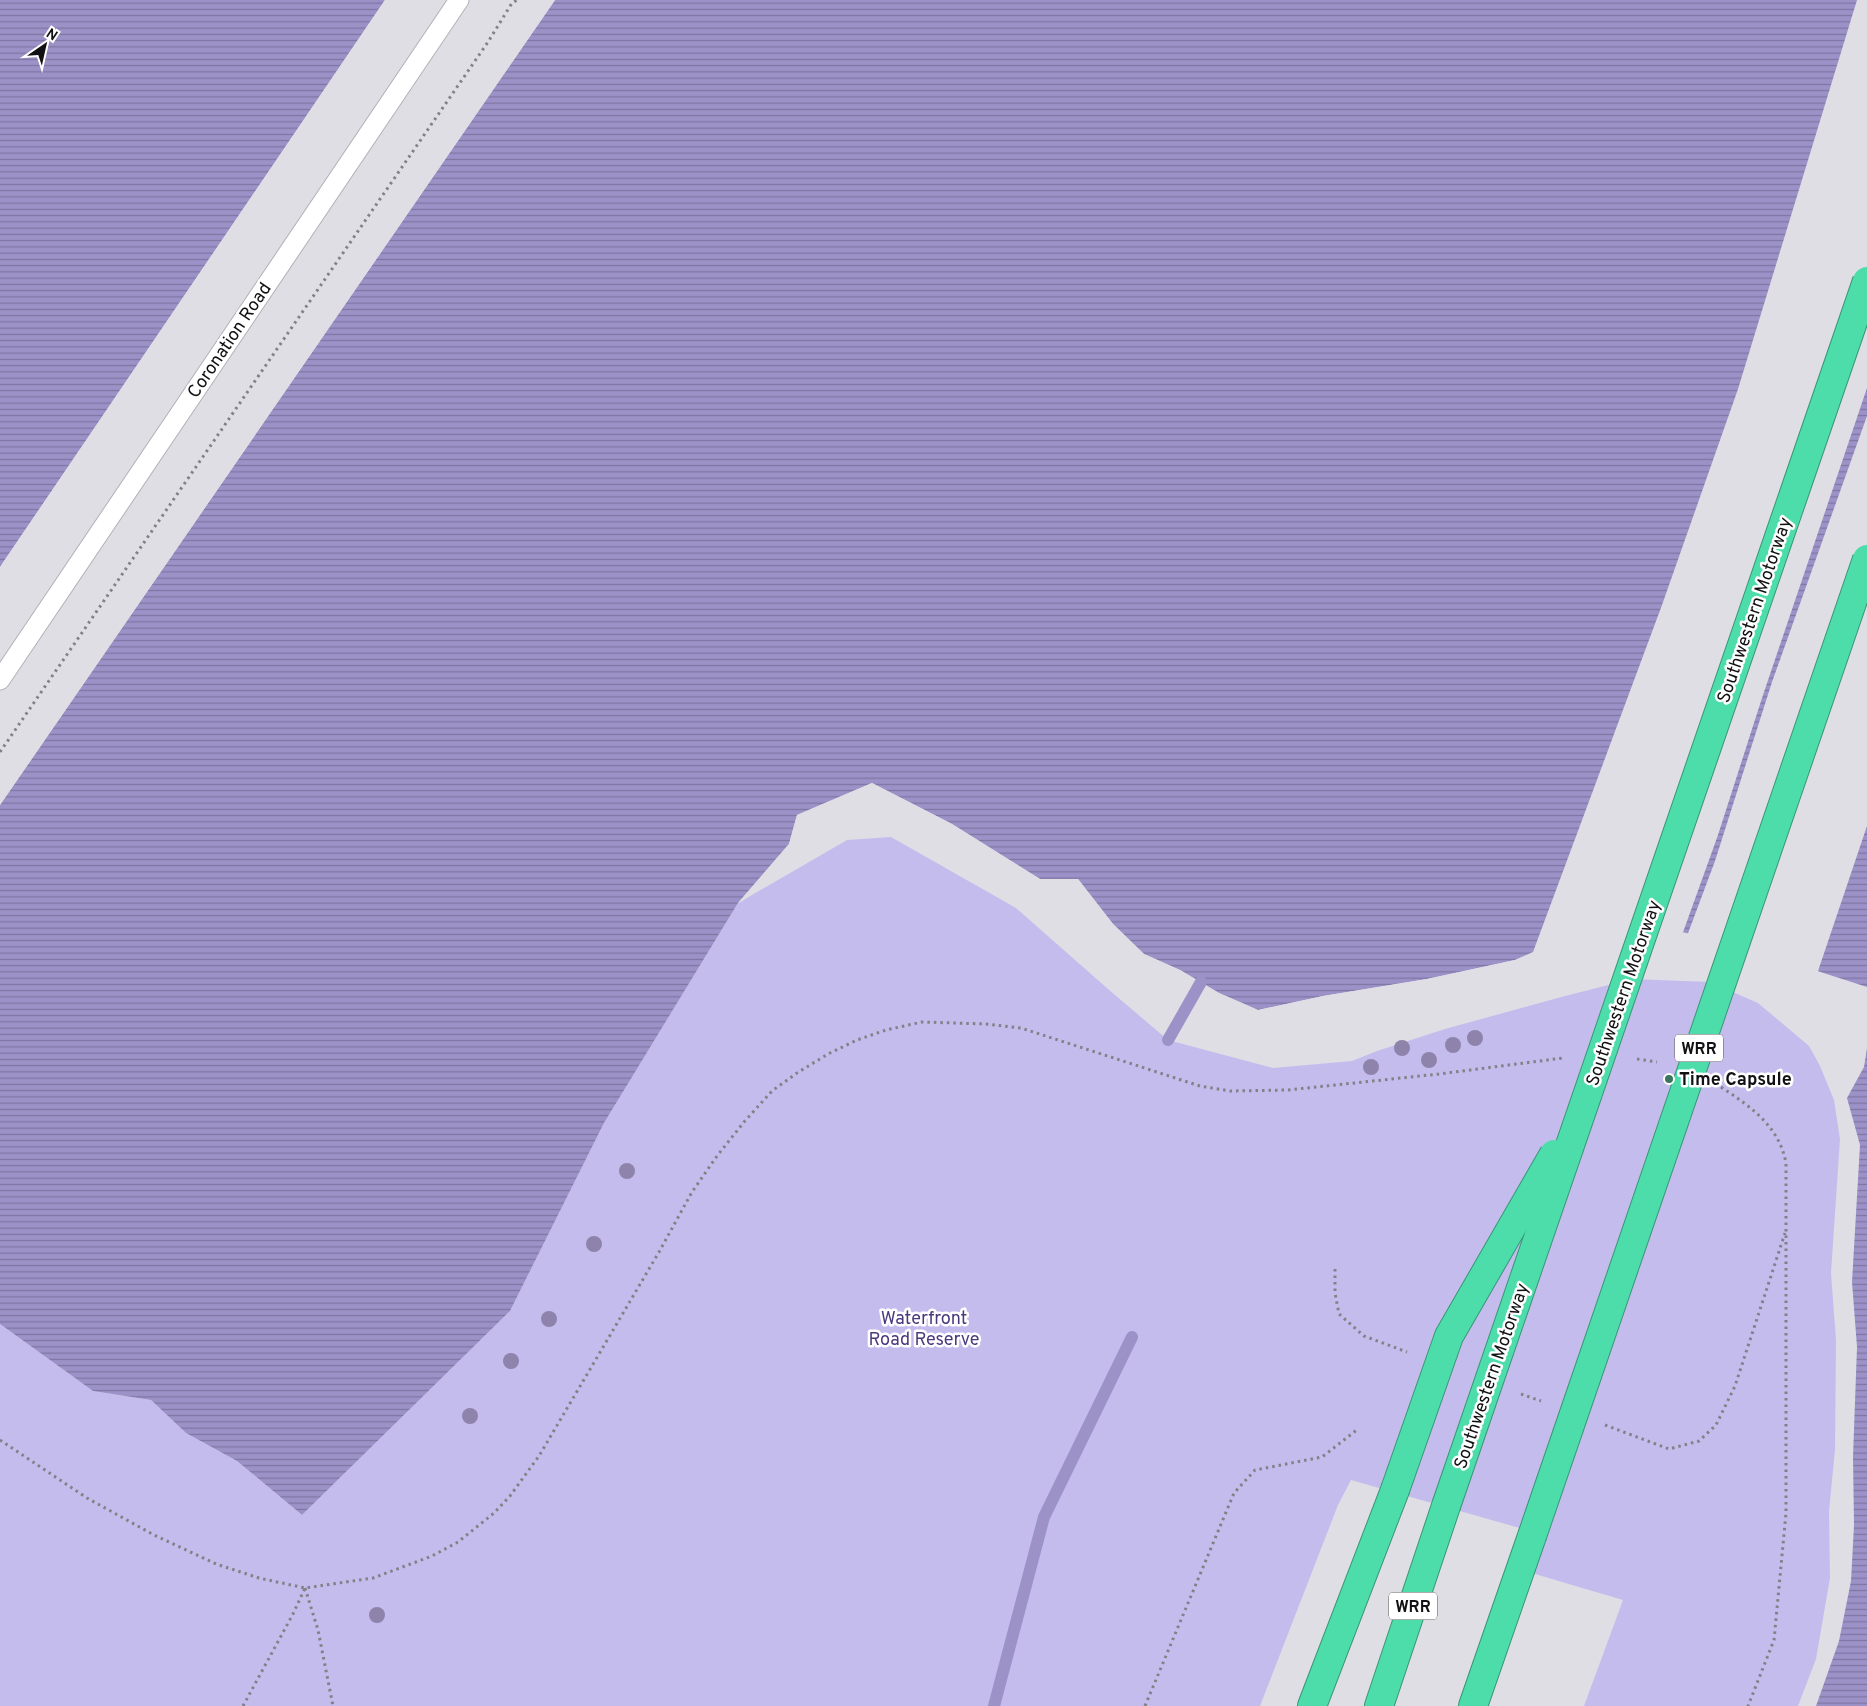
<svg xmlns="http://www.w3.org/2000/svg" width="1867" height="1706" font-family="Overpass,sans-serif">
<defs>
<pattern id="water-rules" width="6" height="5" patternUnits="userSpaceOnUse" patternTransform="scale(1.25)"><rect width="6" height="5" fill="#9c92c8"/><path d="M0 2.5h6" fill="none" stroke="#7e76a1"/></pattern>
</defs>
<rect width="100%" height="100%" fill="#dfdee5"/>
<polygon fill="#c5bcee" points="891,837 1016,908 1108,989 1168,1040 1273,1068 1352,1061 1377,1051 1445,1029 1565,996 1632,979 1710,982 1758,1003 1809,1046 1820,1066 1834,1100 1840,1139 1831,1273 1836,1340 1835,1450 1829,1511 1830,1578 1816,1659 1798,1706 1584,1706 1623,1600 1515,1568 1523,1529 1351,1480 1338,1505 1260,1706 0,1706 0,1324 93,1391 151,1400 186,1433 237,1461 302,1515 510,1311 604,1123 738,903 847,840"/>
<g fill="url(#water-rules)">
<polygon points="0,0 385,0 0,567"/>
<polygon points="555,0 1867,0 1867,987 1734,944 1669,929 1587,932 1515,960 1427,979 1323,996 1258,1010 1219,993 1180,970 1144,954 1113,924 1078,879 1040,879 952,824 872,783 797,815 789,844 738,903 604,1123 510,1311 302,1515 237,1461 186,1433 151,1400 93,1391 0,1324 0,805"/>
<polygon points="1867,1048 1867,1706 1816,1706 1839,1641 1851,1581 1854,1525 1853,1457 1857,1347 1852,1282 1860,1145 1847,1098 1864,1067"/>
</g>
<g fill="#dfdee5">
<polygon points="385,0 388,0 0,570 0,567"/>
<polygon points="552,0 555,0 0,805 0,801"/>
<polygon points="1857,0 1867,0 1867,388 1762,698 1718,835 1682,935 1668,932 1587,935 1515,962 1427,982 1323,999 1257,1012 1218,995 1179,972 1142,957 1111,925 1077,881 1039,881 951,826 872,786 799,817 791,845 744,900 738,903 789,844 797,815 872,783 952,824 1040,879 1078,879 1113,924 1144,954 1180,970 1219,993 1258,1010 1323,996 1427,979 1515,960 1533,952 1662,605 1738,389"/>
<polygon points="1867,416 1867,826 1817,974 1734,946 1687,936 1715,861 1772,682"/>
</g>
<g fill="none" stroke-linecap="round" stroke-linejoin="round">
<g stroke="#9c92c8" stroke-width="12">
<polyline points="1168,1040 1201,982"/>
<polyline points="994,1706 1044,1517 1132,1337"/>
</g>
<g stroke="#b2b1b8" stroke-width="21">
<polyline id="service" points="0,680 459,0"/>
</g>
<g stroke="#389675" stroke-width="30">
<g id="motorway">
<polyline points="1312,1706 1395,1490"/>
<polyline points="1379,1706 1446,1506"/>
<polyline points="1473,1706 1532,1536"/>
</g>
</g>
<g stroke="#828186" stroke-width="3" stroke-dasharray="2.5 4" stroke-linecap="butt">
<polyline points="0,752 488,42 512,3 517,0"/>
<polyline points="1637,1059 1657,1062"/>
<path d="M1721,1087C1751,1107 1779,1126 1786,1163V1513L1774,1640L1748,1706"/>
<polyline points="1335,1269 1335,1293 1339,1314 1364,1336 1407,1352"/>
<polyline points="1521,1394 1541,1401"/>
<polyline points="1605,1425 1669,1449 1699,1441 1716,1425 1735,1386 1785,1233"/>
<polyline points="0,1440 87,1498 154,1535 216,1564 259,1578 305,1588 373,1578 432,1556 458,1542 494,1513 510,1496 539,1456 659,1252 692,1192 717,1156 744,1122 772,1091 797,1073 828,1054 857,1040 886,1030 922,1022 986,1024 1021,1028 1200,1086 1230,1091 1288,1090 1439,1074 1563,1058"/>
<polyline points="305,1588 318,1630 333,1706"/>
<polyline points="243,1706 293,1614 305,1588"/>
<polyline points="1145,1706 1234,1493 1255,1470 1322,1457 1358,1429"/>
</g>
<use href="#service" stroke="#fff" stroke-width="19"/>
<use href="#motorway" stroke="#4dddaa" stroke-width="28"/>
<g stroke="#389675" stroke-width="30" stroke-linecap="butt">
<g id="motorway-bridge">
<polyline points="1395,1490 1449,1336 1554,1154"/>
<polyline points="1446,1506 1867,281"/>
<polyline points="1532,1536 1867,559"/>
</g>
</g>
<use href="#motorway-bridge" stroke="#4dddaa" stroke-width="28"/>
</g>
<g fill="#8d83ab">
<circle cx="1475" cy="1038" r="8"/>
<circle cx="1453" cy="1045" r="8"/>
<circle cx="1402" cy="1048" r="8"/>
<circle cx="1429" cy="1060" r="8"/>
<circle cx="1371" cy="1067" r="8"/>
<circle cx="627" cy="1171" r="8"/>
<circle cx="594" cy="1244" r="8"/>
<circle cx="549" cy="1319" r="8"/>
<circle cx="511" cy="1361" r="8"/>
<circle cx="470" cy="1416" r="8"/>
<circle cx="377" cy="1615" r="8"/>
</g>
<circle fill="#3a745d" stroke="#fff" stroke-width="2" cx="1669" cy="1079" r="5"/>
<g text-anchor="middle" stroke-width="5" stroke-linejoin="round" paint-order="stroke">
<g fill="#fff" stroke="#58585a" stroke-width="1">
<rect x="1675" y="1034.5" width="48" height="27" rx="4"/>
<rect x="1389" y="1592.5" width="48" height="27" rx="4"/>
</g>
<g font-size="16" font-weight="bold" fill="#111113">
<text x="1699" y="1054">WRR</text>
<text x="1413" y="1612">WRR</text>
</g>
<g font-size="18" fill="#111113" stroke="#fff">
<text transform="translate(229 340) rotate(-56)" y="6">Coronation Road</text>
<text transform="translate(1754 610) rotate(-71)" y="6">Southwestern Motorway</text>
<text transform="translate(1623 993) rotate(-71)" y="6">Southwestern Motorway</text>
<text transform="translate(1491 1376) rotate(-71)" y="6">Southwestern Motorway</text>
</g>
<g font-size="18" font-weight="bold" fill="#111113" stroke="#fff" text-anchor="start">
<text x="1679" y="1085">Time Capsule</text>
</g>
<g font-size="18" fill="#4a397c" stroke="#fff">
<text x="924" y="1324">Waterfront<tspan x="924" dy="21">Road Reserve</tspan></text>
</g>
</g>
<g transform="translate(45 45) rotate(34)" stroke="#ffffff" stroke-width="4" paint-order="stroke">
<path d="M0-4L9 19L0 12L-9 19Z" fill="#111113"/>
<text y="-8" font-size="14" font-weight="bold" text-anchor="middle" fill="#111113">N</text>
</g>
</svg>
